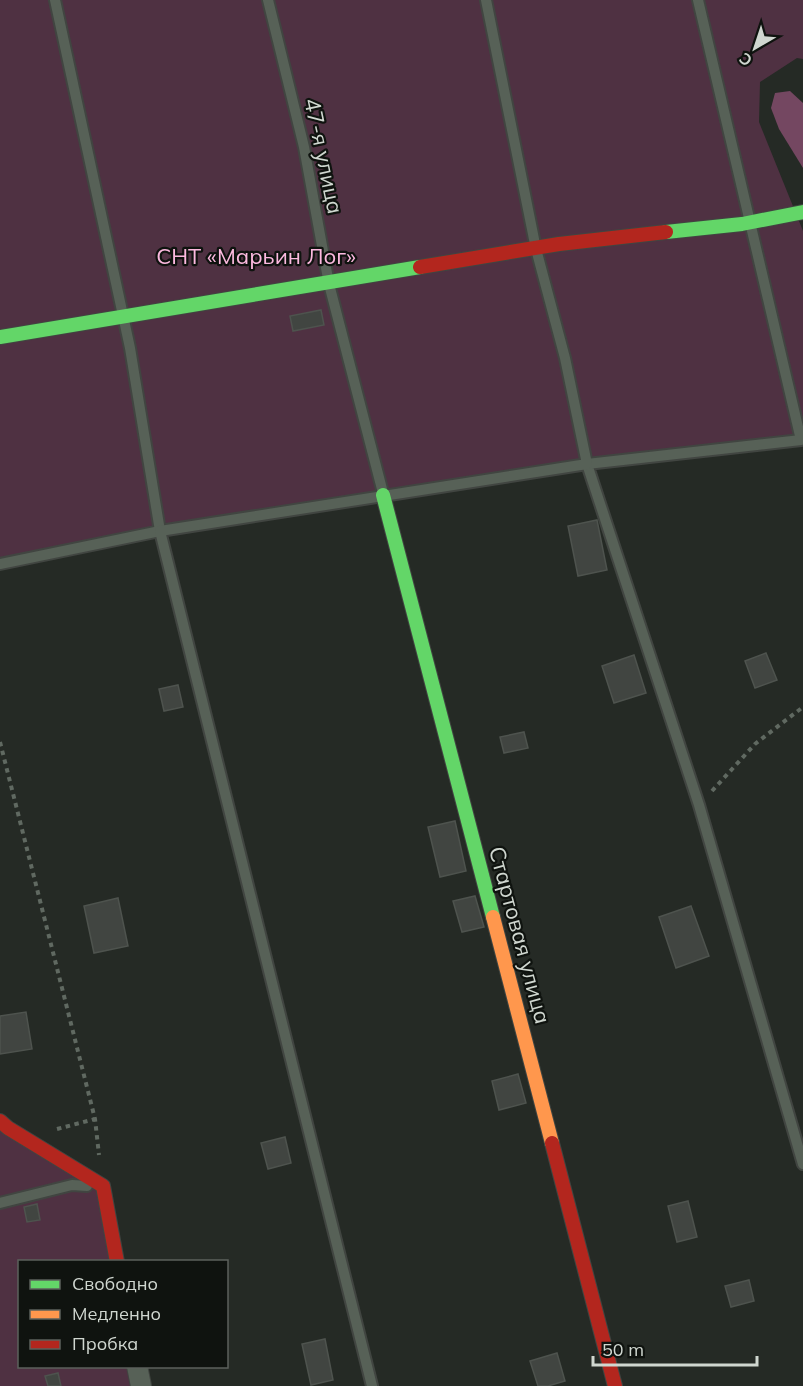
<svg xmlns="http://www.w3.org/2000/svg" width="803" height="1386" font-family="Mulish,sans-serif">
<rect width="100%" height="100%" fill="#252a25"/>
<g fill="#4f3142">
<polygon points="0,0 803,0 803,59 797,58 760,82 759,122 803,231 803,434 801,440 383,495 0,564"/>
<polygon points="0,1121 103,1186 117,1261 20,1262 20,1366 137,1367 141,1386 0,1386"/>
</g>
<polygon fill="#744761" points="790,91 803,103 803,168 779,129 771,108 775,93"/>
<g fill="#414541" stroke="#4e534e" stroke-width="1.5">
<polygon points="321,310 324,325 293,331 290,316"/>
<polygon points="597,520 607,570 578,576 568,526"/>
<polygon points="766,653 777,680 755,688 745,661"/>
<polygon points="634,655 646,693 614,703 602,666"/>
<polygon points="178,685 183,707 164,711 159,689"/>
<polygon points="524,732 528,748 504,753 500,737"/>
<polygon points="455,821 466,871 440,877 428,827"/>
<polygon points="475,896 484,927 462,932 453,901"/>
<polygon points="118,898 128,946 94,953 84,906"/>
<polygon points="691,906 709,956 676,968 659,917"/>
<polygon points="26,1012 32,1049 0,1054 0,1016"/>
<polygon points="518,1074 526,1103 499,1110 492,1081"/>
<polygon points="285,1137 291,1163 268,1169 261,1143"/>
<polygon points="688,1201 697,1237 677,1242 668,1206"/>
<polygon points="37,1204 40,1220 27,1222 24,1207"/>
<polygon points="749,1280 754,1301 731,1307 725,1286"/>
<polygon points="325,1339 333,1380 311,1385 302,1344"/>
<polygon points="557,1353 565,1381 548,1386 538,1386 530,1361"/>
<polygon points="58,1373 61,1386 48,1386 45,1376"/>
</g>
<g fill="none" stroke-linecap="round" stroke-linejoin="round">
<g stroke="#414541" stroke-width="14">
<g id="lane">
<polyline points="268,0 304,147 329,284 383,493"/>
<polyline points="698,0 801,440 587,464 699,805 803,1164"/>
<polyline points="0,564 160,531 130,348 55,0"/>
<polyline points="0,1203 72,1185 87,1186"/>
<polyline points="372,1386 160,531 587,464 565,358 536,249 486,0"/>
</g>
</g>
<g stroke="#414541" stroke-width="22">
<polyline id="street" points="137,1366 141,1386"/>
</g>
<g stroke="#414541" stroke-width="16">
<g id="fast">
<polyline points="666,232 742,224 803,212"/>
<polyline points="0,337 420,267"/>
<polyline points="383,495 493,917"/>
</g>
</g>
<g stroke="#414541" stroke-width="16">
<polyline id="slow" points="493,917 552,1143"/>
</g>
<g stroke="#414541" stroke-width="16">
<g id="jam">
<polyline points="420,267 559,244 666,232"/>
<polyline points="0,1121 8,1128 103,1186 117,1262"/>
<polyline points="552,1143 615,1386"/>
</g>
</g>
<g stroke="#606961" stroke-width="4" stroke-dasharray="4.5 4.5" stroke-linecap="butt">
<polyline points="0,742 95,1119 99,1155"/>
<polyline points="712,791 755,744 803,707"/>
<polyline points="57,1129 95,1119"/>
</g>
<use href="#lane" stroke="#576157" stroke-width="10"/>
<use href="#street" stroke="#576157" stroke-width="20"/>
<use href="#fast" stroke="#63d668" stroke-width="14"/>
<use href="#slow" stroke="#ff974d" stroke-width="14"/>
<use href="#jam" stroke="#b3261e" stroke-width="14"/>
</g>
<g text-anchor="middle" stroke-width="4.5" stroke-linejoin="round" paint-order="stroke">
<g font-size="22" fill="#d0d7d0" stroke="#0f130f">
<text transform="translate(324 156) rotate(78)" y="8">47-я улица</text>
<text transform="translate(520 935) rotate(75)" y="8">Стартовая улица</text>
</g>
<g font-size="22" fill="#fcb9df" stroke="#0f130f">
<text x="256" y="264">СНТ «Марьин Лог»</text>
</g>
</g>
<rect x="18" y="1260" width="210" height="108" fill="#0f130f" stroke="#5c615c" stroke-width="1.5"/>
<rect x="30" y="1280" width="30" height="9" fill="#63d668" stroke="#5c615c" stroke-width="1.5"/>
<text x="72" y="1290" font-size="18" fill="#d0d7d0">Свободно</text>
<rect x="30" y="1310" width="30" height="9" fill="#ff974d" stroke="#5c615c" stroke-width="1.5"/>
<text x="72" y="1320" font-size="18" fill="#d0d7d0">Медленно</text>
<rect x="30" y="1340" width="30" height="9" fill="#b3261e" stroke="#5c615c" stroke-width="1.5"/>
<text x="72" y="1350" font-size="18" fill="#d0d7d0">Пробка</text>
<g transform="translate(755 48) rotate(219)" stroke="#0f130f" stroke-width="4.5" paint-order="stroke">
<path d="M0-4.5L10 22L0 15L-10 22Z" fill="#d0d7d0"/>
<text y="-9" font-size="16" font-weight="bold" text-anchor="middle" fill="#d0d7d0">С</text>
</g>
<path d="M593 1356v9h164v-9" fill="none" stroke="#d0d7d0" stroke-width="3"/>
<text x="602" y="1356" font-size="18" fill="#d0d7d0" stroke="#0f130f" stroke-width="4.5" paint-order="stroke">50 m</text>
</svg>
